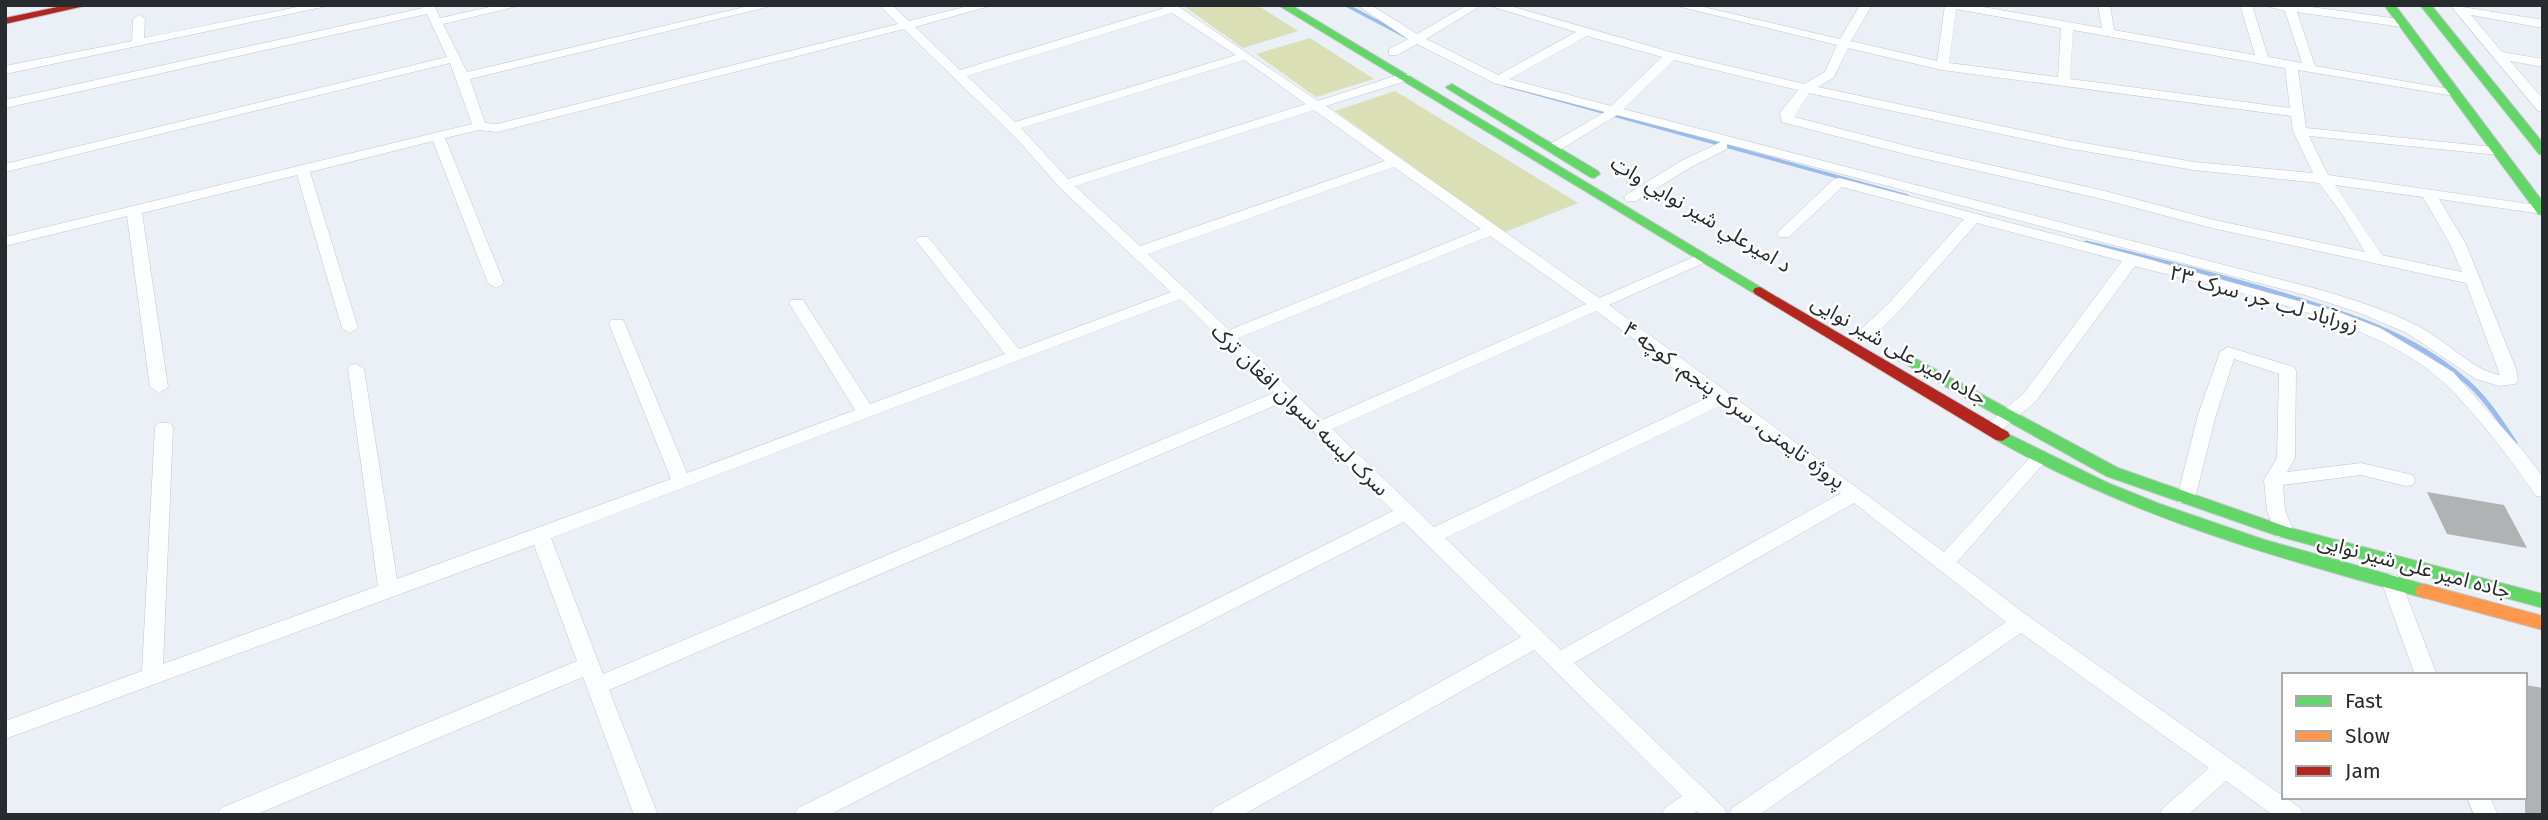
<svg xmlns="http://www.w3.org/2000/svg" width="2548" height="820" font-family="'Fira Sans','Noto Sans Arabic',sans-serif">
<rect width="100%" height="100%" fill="#eaf0f6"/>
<g fill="#dadfb6">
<polygon points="1190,5 1257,5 1298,31 1243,48 1185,7"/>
<polygon points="1310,38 1374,79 1316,97 1256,54"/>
<polygon points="1395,91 1578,203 1505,232 1335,111"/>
</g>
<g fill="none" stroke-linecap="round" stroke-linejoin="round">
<g stroke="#99bced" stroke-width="3.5">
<polyline points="1346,5 1405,36"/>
<polyline points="1505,85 1907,196"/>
</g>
<path stroke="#99bced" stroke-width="5" d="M2086,243C2152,259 2218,275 2283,295C2346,314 2409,333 2461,377C2483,394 2500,420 2515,443"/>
</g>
<g fill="#b1b2b3">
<polygon points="2427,492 2504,505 2527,548 2447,534"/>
<polygon points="2525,685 2543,688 2543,815 2525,815"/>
</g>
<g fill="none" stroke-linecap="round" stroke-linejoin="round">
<g stroke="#c2c7cb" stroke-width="1">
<g id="street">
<polygon points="307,5 332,5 5,74 5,66 132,41 133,19 139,15 145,19 144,38"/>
<path d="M422,5H434L440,18L499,5H522L443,24L467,72L753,5H775L470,79L485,123L497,124L898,24L879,5H892L909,21L972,5H993L915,27L960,70L1164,8L1162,5H1176L1318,101L1401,74H1409V80L1326,106L1599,298L1698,255H1708L1711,258L1708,261L1609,305L1944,552L2033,454H2045L2048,458L2045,462L1957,562L2028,616L2300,808L2304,815H2273L2226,781L2188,815H2159L2163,808L2209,768L2021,633L1759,815H1728L1732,808L2006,622L1854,503L1574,663L1724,808L1728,815H1700L1697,811L1692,815H1661L1665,808L1682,796L1534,650L1243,815H1210L1214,808L1521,637L1404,522L829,815H794L798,808L1393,511L1283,402L609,690L658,815H634L583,677L255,815H217L221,808L577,661L534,545L5,739V721L142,671L155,427L158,423H170L173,427L163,664L378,586L348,369L350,365L356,364L364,369L397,579L671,479L609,324L611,320H623L625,324L687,473L855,410L789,303L791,300H803L870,404L1005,354L918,243L915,240L918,237H928L1019,349L1171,292L1060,188L1019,141L904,29L497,132L479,130L445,138L504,283L496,288L488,283L433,141L310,172L358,328L350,333L342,328L297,175L142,213L168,387L159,393L150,387L127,216L5,246V237L472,124L450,63L5,172V164L447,57L427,14L5,108V100L423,8ZM1172,13L1236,55L1015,122L967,76ZM1244,60L1306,104L1068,179L1021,128ZM1314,110L1385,161L1140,246L1075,186ZM1394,167L1481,229L1229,330L1148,254ZM1490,236L1586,304L1322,420L1238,338ZM1180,299L1274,393L603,674L551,538ZM1596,311L1711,396L1434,527L1332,429ZM1722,405L1841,493L1561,650L1445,538Z"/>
<path d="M1357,5H1371L1417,34L1467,5H1482L1426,39L1498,75L1576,32L1487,5H1507L1674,53L1804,84L1825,72L1837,45L1673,5H1695L1840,39L1860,5H1872L1851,41L1937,61L1945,5H1972L2102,28L2098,5H2110L2114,30L2255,55L2240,5H2252L2268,57L2302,63L2285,11L2263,5H2297L2406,20L2408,23L2402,27L2297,12L2315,66L2455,90L2461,94L2460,97L2298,70L2306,128L2503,148V154L2498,155L2309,136L2328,175L2543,206L2542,214L2439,199L2466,244L2516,369L2518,380L2515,384L2499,386L2476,379L2407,333L2357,312L2305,295L1727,144V149L1691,167L1636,201H1626L1624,198L1626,195L1681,161L1721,142L1617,115L1558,151H1548V145L1605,112L1494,83L1417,44L1397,55H1389V49L1408,39ZM1956,9L2061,28L2058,77L1949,63ZM2073,30L2285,68L2290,108L2070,79ZM1587,36L1662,57L1611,106L1509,79ZM1848,48L1942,70L2291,116L2293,131L2313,173L2194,162L2067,140L1818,87L1834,77ZM1674,60L1798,90L1780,113L1782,122L1913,156L2102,199L2212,228L2466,283L2500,375C2474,371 2445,340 2420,327C2388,310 2352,299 2317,289L1623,109ZM1809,93L2067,148L2194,170L2319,183L2342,214L2365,252L2214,220L2105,191L1915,148L1794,117ZM2335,185L2423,197L2450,244L2462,272L2382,255Z"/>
<polygon points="2450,5 2543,20 2543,28 2471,15 2502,52 2543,59 2543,67 2510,61 2543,99 2543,112 2538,111"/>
<path d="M1839,178L2137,256L2341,313L2380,328L2453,372L2524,452L2543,477V497L2536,496C2510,458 2475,412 2442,381C2374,318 2224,290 2135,266L2036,401L1998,433H1986L1983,429L1986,425L2024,393L2122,261L1977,223L1901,309L1870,340H1858L1856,336L1858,332L1889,303L1964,219L1842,187L1789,237H1779L1777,234L1779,231L1834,179Z"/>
<polygon points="2228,347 2294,367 2296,371 2295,458 2287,472 2361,463 2413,475 2415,480 2413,485 2406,486 2361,475 2283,485 2285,511 2294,532 2291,537 2277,537 2267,511 2264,480 2277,458 2279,374 2234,359 2216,415 2195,498 2193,503 2179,503 2177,498 2198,415 2220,352"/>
<polygon points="2391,574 2398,576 2401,581 2437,675 2415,675 2381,581 2384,576"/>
<polygon points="2467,797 2490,797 2498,815 2474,815"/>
</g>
</g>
<g stroke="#c2c7cb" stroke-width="2">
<g id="fast">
<polygon points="1278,5 1291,5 1767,291 1760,295 1755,294"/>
<polygon points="2384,5 2395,5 2543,202 2543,215 2538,214"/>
<polygon points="2420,5 2431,5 2543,143 2543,155 2539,154"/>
<polygon points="1452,84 1598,171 1600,174 1594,178 1590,177 1448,89 1446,87"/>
<polygon points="1903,352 2118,468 2287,527 2543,594 2543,608 2278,536 2106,476 1898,360 1895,357"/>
<path d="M2002,431L2108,483L2160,504L2265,540L2430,586L2433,591L2430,596L2424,598C2273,557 2133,517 1996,440L1994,436Z"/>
</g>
</g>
<g stroke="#c2c7cb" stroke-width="2">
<polygon id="slow" points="2424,584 2543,616 2543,630 2418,596 2415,591 2418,586"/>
</g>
<g stroke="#c2c7cb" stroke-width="2">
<g id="jam">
<polygon points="67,5 89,5 5,24 5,18"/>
<polygon points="1760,287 2008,432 2010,436 2002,441 1996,440 1755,294 1753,291 1755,288"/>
</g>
</g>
<use href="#street" fill="#fcfdfe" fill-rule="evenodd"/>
<use href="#fast" fill="#63d668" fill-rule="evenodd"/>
<use href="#slow" fill="#ff974d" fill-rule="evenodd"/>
<use href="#jam" fill="#b3261e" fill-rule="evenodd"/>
</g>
<g text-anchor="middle" stroke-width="5" stroke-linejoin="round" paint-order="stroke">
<g font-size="21" fill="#272b2e" stroke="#fff">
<text transform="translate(1701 214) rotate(31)" y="7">د امیرعلي شیر نوايي واټ</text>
<text transform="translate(2264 299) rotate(16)" y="7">زورآباد لب جر، سرک ۲۳</text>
<text transform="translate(1899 350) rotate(30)" y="7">جاده امیر علی شیر نوایی</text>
<text transform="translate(1734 405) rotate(36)" y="7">پروژه تایمنی، سرک پنجم، کوچه ۴</text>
<text transform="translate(1300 410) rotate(44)" y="7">سرک لیسه نسوان افغان‌ ترک</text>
<text transform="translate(2414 566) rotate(15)" y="7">جاده امیر علی شیر نوایی</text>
</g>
</g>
<rect width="2548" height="820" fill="none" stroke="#272b2e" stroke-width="14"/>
<rect x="2282" y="673" width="245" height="126" fill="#ffffff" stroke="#a9aaab" stroke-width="2"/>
<rect x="2296" y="696" width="35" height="10" fill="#63d668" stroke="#a9aaab" stroke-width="2"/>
<text x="2345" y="708" font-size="21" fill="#272b2e">Fast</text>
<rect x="2296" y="731" width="35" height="10" fill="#ff974d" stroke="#a9aaab" stroke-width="2"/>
<text x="2345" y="743" font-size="21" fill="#272b2e">Slow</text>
<rect x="2296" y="766" width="35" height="10" fill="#b3261e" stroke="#a9aaab" stroke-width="2"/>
<text x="2345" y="778" font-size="21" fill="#272b2e">Jam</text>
</svg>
